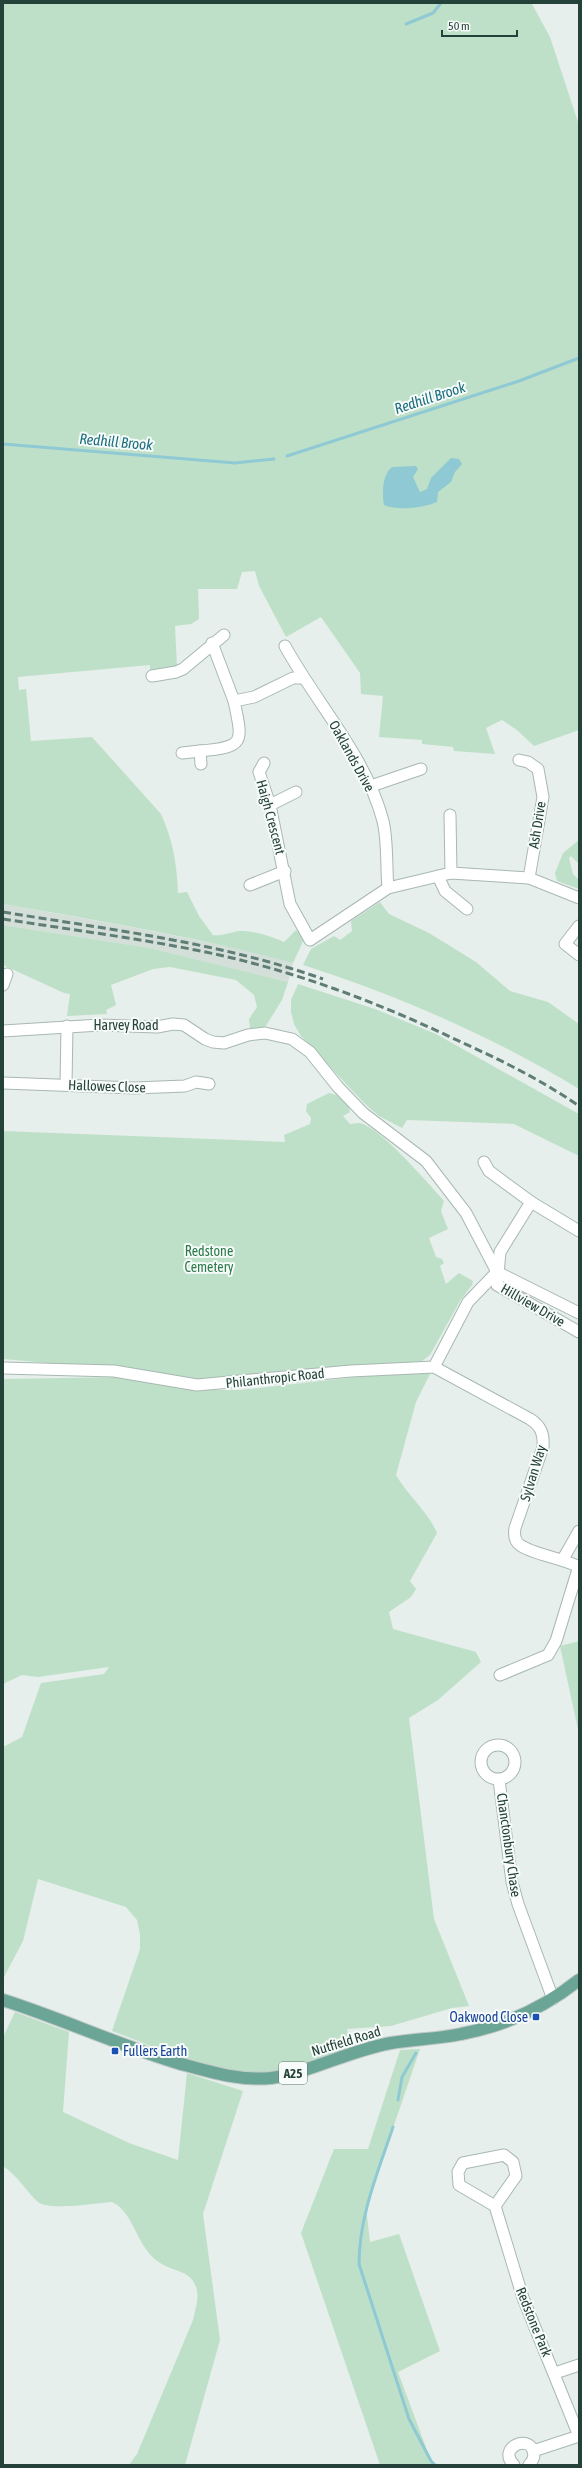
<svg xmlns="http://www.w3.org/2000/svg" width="582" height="2468" font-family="'Asap Condensed',sans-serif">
<rect width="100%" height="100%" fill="#e6efeb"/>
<polygon fill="#d4dfda" points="3,904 126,926 246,950 293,963 288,982 150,948 3,925"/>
<g fill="#bfe0c8">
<path d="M3,3H534L532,4L550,37L579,125V730L534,746L517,730L502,720L486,728L495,754L454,751L453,747L422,744V740L379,737L383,696L361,694L360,673L321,617L286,637L259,586L255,571L242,572L237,589H198L199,619L191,624L175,626L177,666L172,669L150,670V665L18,677L19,690L26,689L31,741L92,737L161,814C173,840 177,865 178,893L187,892L199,916L213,935C223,936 228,933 238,931C252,930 271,936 284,942L296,930L305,937L293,963C198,937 100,921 3,904Z"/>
<polygon points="579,840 579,864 571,856 569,858 573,874 579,880 579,889 557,881 555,873 563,853"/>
<path d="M380,902L389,914L429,933L476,962L510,991L548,1002L579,1024V1089C493,1037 398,995 303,965L311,949L334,936L340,940L352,931L351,921Z"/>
<polygon points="3,925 150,948 288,982 282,1000 264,1029 250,1029 249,1019 257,1007 254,995 236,980 170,967 153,969 111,985 116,1005 106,1010 107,1014 67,1016 70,994 64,993 3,965"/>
<polygon points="298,984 375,1009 436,1034 579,1114 579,1156 514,1124 407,1120 402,1128 379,1116 364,1103 301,1036 294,1024 291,1012 291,1000"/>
<path d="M329,1093L336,1095L348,1104L350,1112L343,1116L350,1124C355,1124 358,1122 363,1124C385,1133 427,1182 444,1201L441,1211L448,1229L429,1238L436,1257L442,1259L444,1263L440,1266L446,1284L459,1273L473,1281L472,1285L460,1301L430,1355L422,1361L409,1364L211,1381L186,1379L119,1366L70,1365L3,1359V1131L285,1142L284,1135L310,1124L311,1118L306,1111L307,1104Z"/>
<path d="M418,1370L430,1374L416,1402L396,1475C408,1496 427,1510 437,1533L410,1581L416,1589L411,1597L389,1612L393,1629L476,1652L481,1662L438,1700L409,1718L434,1919L469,2006L452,2008L391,2026L347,2029L351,2046C324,2057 297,2068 267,2073C224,2079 153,2046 112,2031L140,1949V1934L137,1920L126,1907L38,1879L23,1941L3,1979V1747L22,1737L41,1683L104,1674L109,1667L38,1677L22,1675L3,1684V1379L123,1377L197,1390H240Z"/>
<polygon points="579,1641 579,1734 560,1646"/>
<path d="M15,2012L69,2032L63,2112L129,2143L178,2160L187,2073L243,2091L203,2214L220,2340L185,2465H129L137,2454L193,2320C195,2310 200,2297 196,2287C191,2271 175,2272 162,2264C136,2250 135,2212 112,2202C97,2203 49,2211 38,2202C25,2190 18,2176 3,2166V2037Z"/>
<polygon points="420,2049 366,2207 370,2242 399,2234 440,2351 398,2372 431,2461 434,2465 380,2465 301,2233 334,2149 368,2149 400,2050"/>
</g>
<path fill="#8ec9d4" d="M451,458L459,459L462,464L455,472L451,482L438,492L437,502C424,508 397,511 384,505C382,493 382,475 392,467L416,466L418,469L413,477L420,492L427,489L431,478Z"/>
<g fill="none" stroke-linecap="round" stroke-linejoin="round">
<g stroke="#8ec9d4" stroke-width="3">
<polyline points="406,24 433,13 441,3"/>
<polyline points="3,444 235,463 274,459"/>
<polyline points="287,456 519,381 579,358"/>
<polyline points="398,2100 402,2077 416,2053"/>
<path d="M393,2127C378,2172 359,2216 359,2264L409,2419L431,2461L435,2465"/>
</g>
<g stroke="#a8b8b2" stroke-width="13">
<g id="minor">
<polyline points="212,643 234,701 254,697 293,678 303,678"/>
<path d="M285,646C316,703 366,756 383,821C388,842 386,867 388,888"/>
<polyline points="152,676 176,672 183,669 224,635"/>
<polyline points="182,753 200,751"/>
<polyline points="519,760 528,762 538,769 543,797 529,878"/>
<polyline points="264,763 259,772 270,805 290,904 310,940 388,888 451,873 529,878 579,898"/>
<path d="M201,764L200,751C245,747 243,743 234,701"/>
<polyline points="371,786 421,769"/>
<polyline points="270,805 296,792"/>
<polyline points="450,815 451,873"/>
<polyline points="438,876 445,891 467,909"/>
<polyline points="250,885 285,871"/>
<polyline points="579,926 565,944 579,955"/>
<polyline points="3,985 7,974"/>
<polyline points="3,1031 100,1025 157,1027 173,1024 184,1025 205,1039 213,1042 224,1043 248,1035 265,1033 292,1039 310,1052 338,1087 363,1113 426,1161 466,1213 497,1272 579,1313"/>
<polyline points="3,1083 135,1088 185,1086 196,1082 209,1084"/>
<polyline points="66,1085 67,1026"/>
<polyline points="484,1162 489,1171 531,1202 500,1252 497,1285 579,1332"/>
<polyline points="531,1202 579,1231"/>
<path d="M434,1367L530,1419C541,1426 544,1434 543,1447L515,1528C514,1534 514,1541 520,1545C532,1554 561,1558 577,1566"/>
<polyline points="3,1368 114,1371 197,1385 351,1371 434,1367 468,1302 497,1272"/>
<polyline points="563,1559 579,1531"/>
<polyline points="500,1675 548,1655 556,1641 579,1566"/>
<circle cx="498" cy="1762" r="17"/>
<polyline points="499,1780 512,1882 518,1904 553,1999"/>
<polyline points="495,2206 516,2176 513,2162 504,2155 463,2163 458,2172 459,2185 495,2206 523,2298 579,2436"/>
<polyline points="555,2373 579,2365"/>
<polyline points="533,2451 579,2436"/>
<path d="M514,2465C496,2448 531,2432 534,2454C534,2458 532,2462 529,2465"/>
</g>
</g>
<g stroke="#c2cac8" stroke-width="14">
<path id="major" d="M3,2000C63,2019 120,2046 181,2064C210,2072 240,2081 271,2078C312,2072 350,2050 391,2043C414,2039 438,2039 461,2034C504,2026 545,2007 579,1980"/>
</g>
<use href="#minor" stroke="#fff" stroke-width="11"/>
<use href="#major" stroke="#6aa596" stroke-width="12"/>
<g stroke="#5f7d75" stroke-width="3" stroke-dasharray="8 4" stroke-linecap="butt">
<path d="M3,912C111,930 219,942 323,979"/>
<path d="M3,919C73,930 145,939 215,954C301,973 384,1005 463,1043C503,1061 543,1081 579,1106"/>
</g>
</g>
<g fill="#1a4fb4" stroke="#f7fbf9" stroke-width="1.5">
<rect x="532" y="2013" width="8" height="8" rx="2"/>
<rect x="111" y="2047" width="8" height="8" rx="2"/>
</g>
<g text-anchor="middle" stroke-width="4" stroke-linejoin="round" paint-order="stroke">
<rect fill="#f7fbf9" stroke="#637a73" stroke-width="1" x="279" y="2062" width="28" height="22" rx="3"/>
<g font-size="13" font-weight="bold" fill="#24423a">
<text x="293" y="2078">A25</text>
</g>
<g font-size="14" fill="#24423a" stroke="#f7fbf9">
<text transform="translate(352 756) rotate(61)" y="5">Oaklands Drive</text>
<text transform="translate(271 817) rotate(75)" y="5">Haigh Crescent</text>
<text transform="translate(537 825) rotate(-81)" y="5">Ash Drive</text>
<text x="126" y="1030">Harvey Road</text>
<text transform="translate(107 1086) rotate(2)" y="5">Hallowes Close</text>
<text transform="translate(533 1305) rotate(30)" y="5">Hillview Drive</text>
<text transform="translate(275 1378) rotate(-6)" y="5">Philanthropic Road</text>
<text transform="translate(533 1473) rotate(-73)" y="5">Sylvan Way</text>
<text transform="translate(509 1845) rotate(82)" y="5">Chanctonbury Chase</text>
<text transform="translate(346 2041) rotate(-17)" y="5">Nutfield Road</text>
<text transform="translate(534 2322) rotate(68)" y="5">Redstone Park</text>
</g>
<g font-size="14" fill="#2d7a4b" stroke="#f7fbf9">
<text x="209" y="1256">Redstone<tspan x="209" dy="16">Cemetery</tspan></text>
</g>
<g font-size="14" fill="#164399" stroke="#f7fbf9" text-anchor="end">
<text x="528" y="2022">Oakwood Close</text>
<text x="123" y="2056" text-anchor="start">Fullers Earth</text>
</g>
<g font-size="15" font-style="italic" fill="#1c6f80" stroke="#f7fbf9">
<text transform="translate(430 398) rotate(-18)" y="5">Redhill Brook</text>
<text transform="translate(116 442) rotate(5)" y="5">Redhill Brook</text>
</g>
</g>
<rect width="582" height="2468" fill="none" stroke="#24423a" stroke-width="8"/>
<path d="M442 30v6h75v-6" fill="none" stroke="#24423a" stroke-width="2"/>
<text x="448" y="30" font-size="12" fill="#24423a" stroke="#f7fbf9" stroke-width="3" paint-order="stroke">50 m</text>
</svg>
